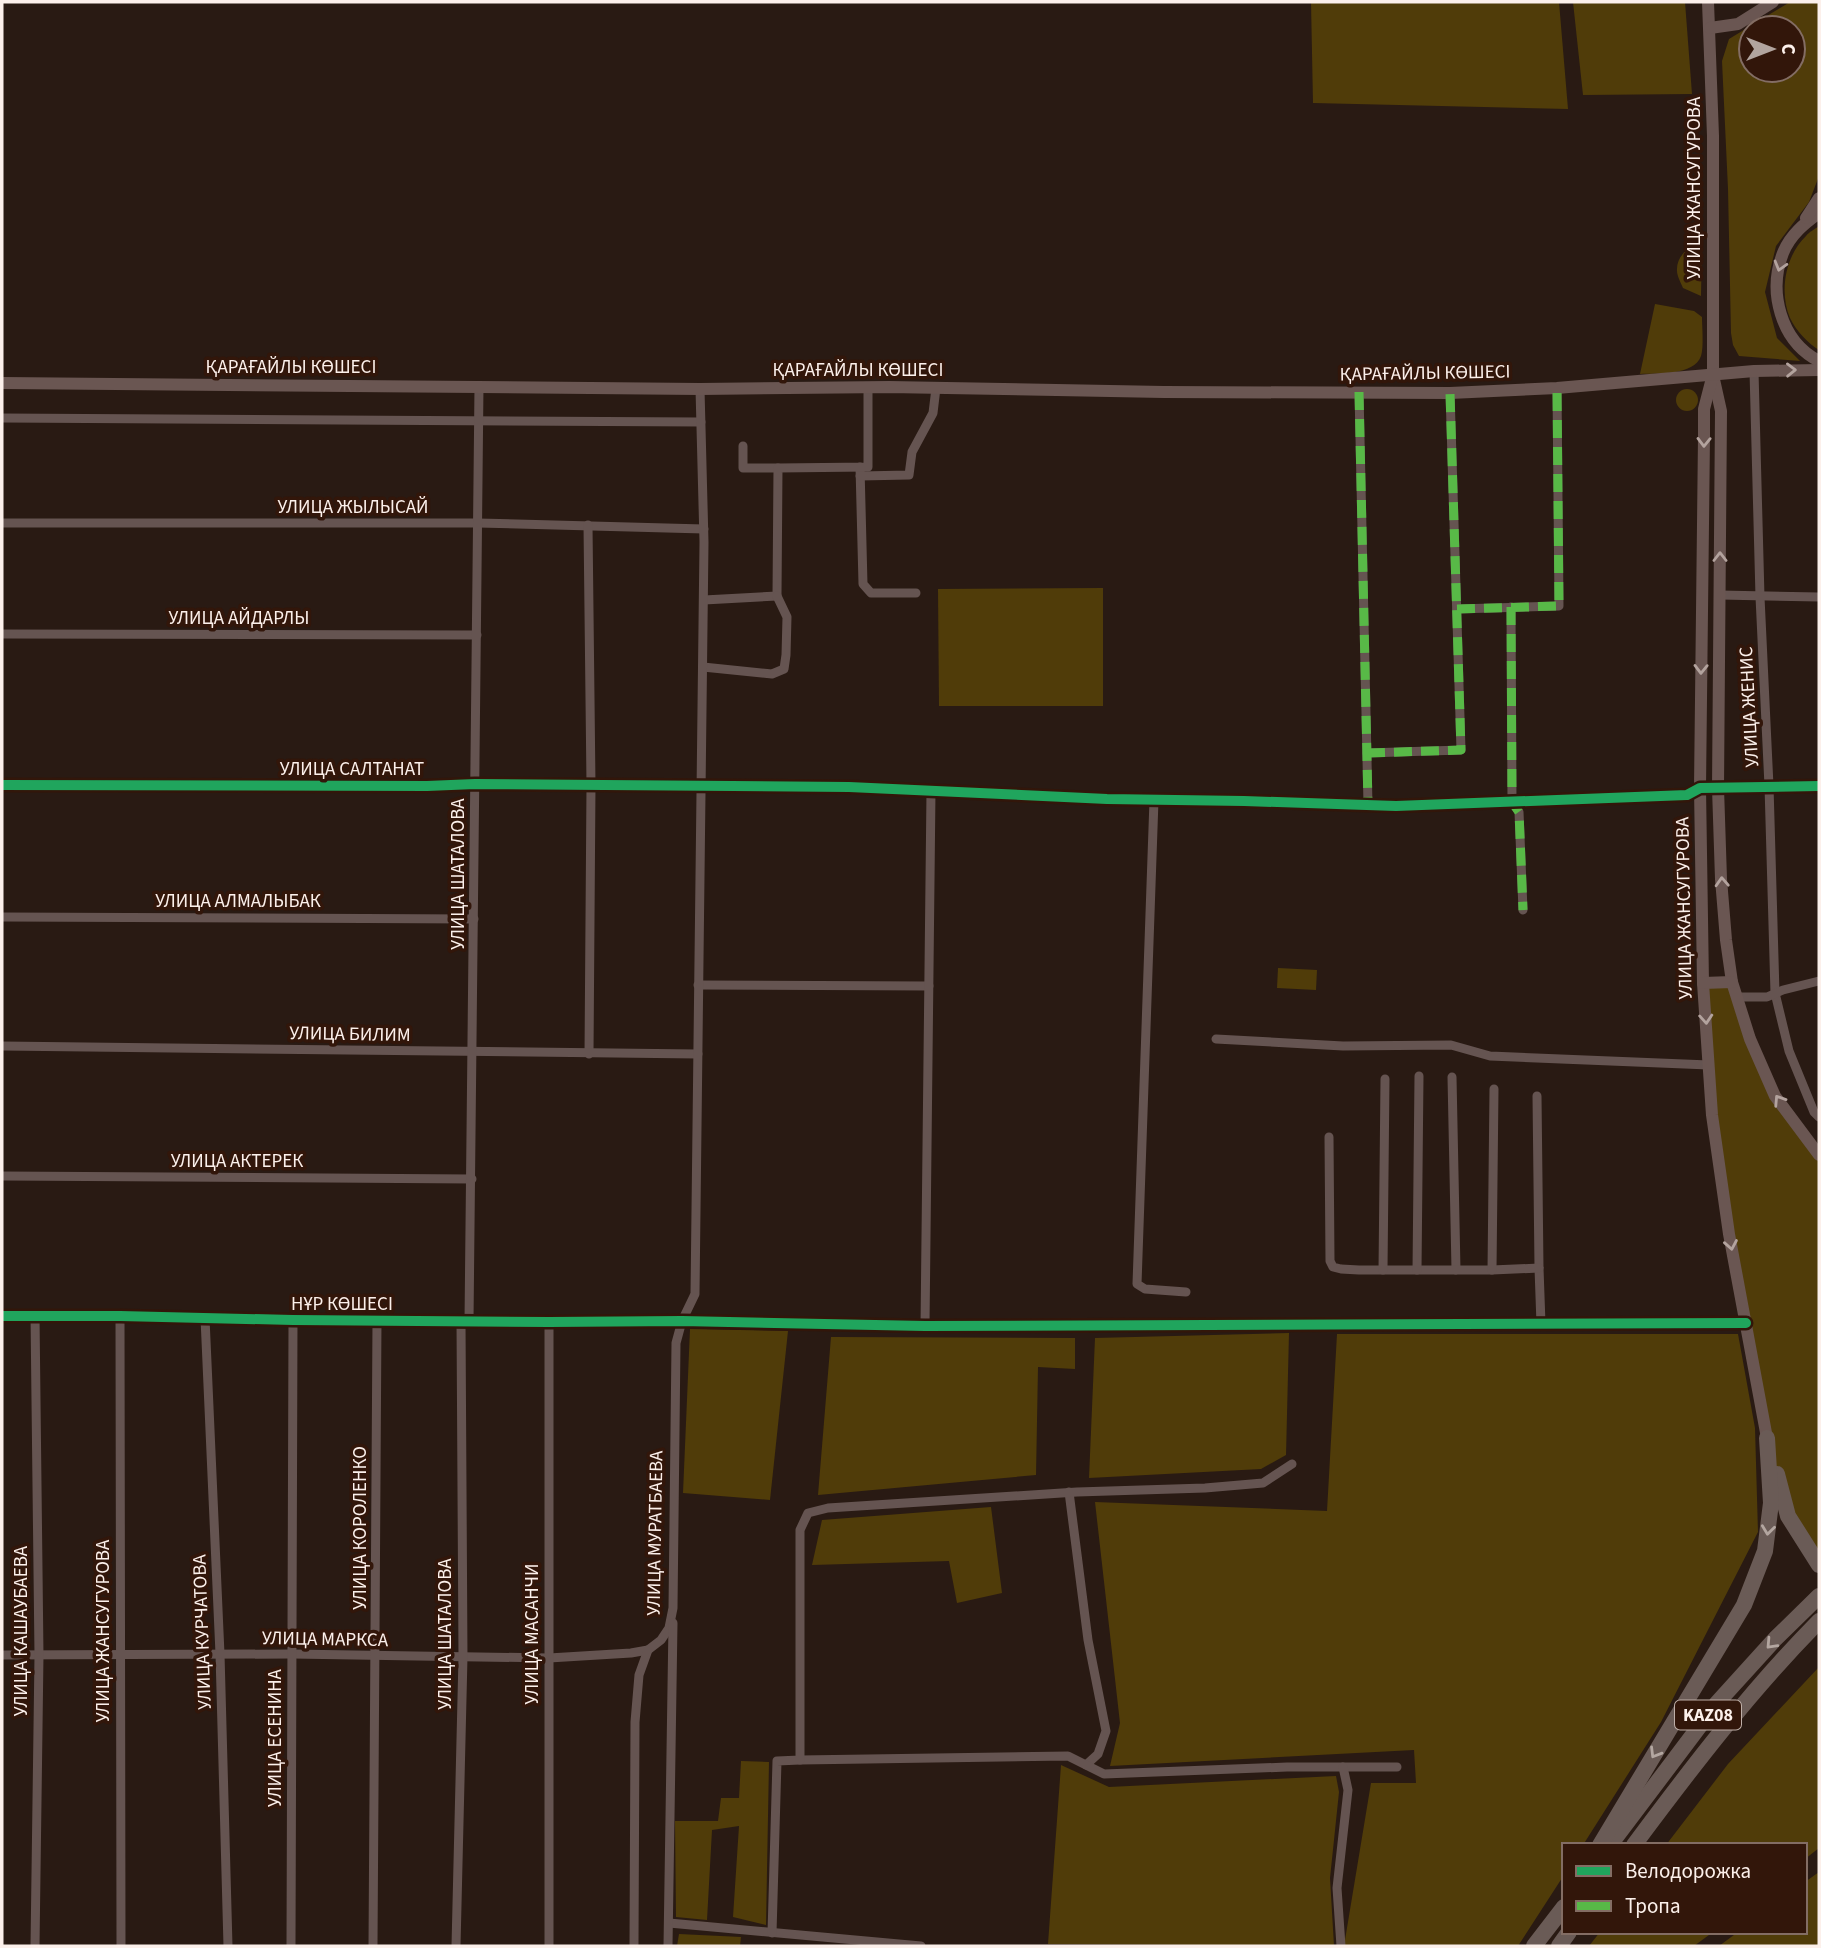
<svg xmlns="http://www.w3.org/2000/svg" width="1821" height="1948" font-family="'Source Sans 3',sans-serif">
<rect width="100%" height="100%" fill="#291a13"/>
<g fill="#503c09" fill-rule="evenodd">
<polygon points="1311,2 1559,2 1568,109 1313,103"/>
<polygon points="1573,2 1685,2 1692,94 1583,95"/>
<path d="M1790,2H1819V176L1809,202L1776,246L1765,292L1777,338L1800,361L1739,356L1733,345L1731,333L1728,189L1722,61L1729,39ZM1751,28H1793V70H1751Z"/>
<path d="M1819,226V350C1808,343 1796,331 1790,318C1779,292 1785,256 1806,236C1809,232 1815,229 1819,226Z"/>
<path d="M1702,242L1701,296L1683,288C1681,283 1677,276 1677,271C1676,256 1689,246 1702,242Z"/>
<path d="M1655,304L1694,311L1702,317C1702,327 1704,347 1701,356C1694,376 1657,373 1640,374Z"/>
<circle cx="1687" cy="400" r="11"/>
<polygon points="1103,588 1103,706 939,706 938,589"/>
<polygon points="1278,968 1317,970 1316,990 1277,988"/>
<polygon points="1732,982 1775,1096 1819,1154 1819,1563 1790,1520 1767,1438 1719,1160 1703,983"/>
<polygon points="690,1329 788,1331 770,1500 683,1493"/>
<polygon points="1289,1333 1286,1455 1261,1469 1089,1478 1095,1338"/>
<polygon points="1337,1334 1738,1334 1755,1428 1758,1532 1661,1722 1583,1845 1564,1845 1564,1875 1518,1946 1344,1946 1371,1783 1416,1783 1414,1750 1110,1766 1120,1723 1095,1502 1327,1511"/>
<polygon points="831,1337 1075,1338 1075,1369 1038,1367 1036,1475 818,1495"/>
<polygon points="991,1507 1002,1593 957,1603 949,1561 812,1565 822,1520"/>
<polygon points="1819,1667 1819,1848 1805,1859 1805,1845 1666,1845 1728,1764"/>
<polygon points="741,1761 769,1762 766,1925 733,1917 739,1826 712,1830 707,1920 676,1917 675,1821 718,1821 721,1798 739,1798"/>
<polygon points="1061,1765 1109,1787 1336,1776 1339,1792 1330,1878 1334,1946 1048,1944"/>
<polygon points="1819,1872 1819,1946 1719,1946 1738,1932 1805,1932 1805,1882"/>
<polygon points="1600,1932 1713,1932 1694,1946 1589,1946"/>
<polygon points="679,1934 741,1937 740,1946 677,1946"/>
</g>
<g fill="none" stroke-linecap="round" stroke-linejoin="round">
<g stroke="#655451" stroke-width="9">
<polyline points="1754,371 1760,597 1769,786 1775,993 1789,1051 1814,1112 1819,1117"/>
<polyline points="1359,392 1368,805"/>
<polyline points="2,418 701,422"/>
<polyline points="743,446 743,468 778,468"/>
<polyline points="860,467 863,584 871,593 916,593"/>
<polyline points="860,476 909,475 912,452 933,413 936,388"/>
<polyline points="2,523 478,523 704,529"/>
<polyline points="588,525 591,785 589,1054"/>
<polyline points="1720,595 1819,597"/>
<polyline points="704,600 777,596 778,468 868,467 868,387"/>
<polyline points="1511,607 1512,802 1519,812 1523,910"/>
<polyline points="1457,609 1559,606 1557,388"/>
<polyline points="2,634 477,635"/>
<polyline points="703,667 772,674 784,669 786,655 787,617 777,596"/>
<polyline points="1367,753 1461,750 1450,393"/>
<polyline points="2,785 427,786 475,784 849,787 1107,799 1244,801 1396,806 1687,795 1700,788 1819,786"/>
<polyline points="1154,800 1137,1284 1145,1289 1186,1292"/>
<polyline points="2,917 474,919"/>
<polyline points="698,985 929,986"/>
<polyline points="1737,997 1767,997 1783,990 1819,981"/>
<polyline points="1216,1039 1343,1046 1451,1045 1490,1056 1709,1065"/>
<polyline points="2,1046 698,1054"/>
<polyline points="1452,1077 1456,1270"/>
<polyline points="1537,1096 1539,1268 1541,1324"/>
<polyline points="1329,1137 1330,1261 1333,1267 1341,1269 1359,1270 1492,1270 1539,1268"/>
<polyline points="2,1176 472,1179"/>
<polyline points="1383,1270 1385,1079"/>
<polyline points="1417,1270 1419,1076"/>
<polyline points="1492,1270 1494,1089"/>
<polyline points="2,1316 120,1316 293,1320 549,1322 682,1321 925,1326 1746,1323"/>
<polyline points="120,1316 121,1946"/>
<polyline points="205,1318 220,1654 228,1946"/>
<polyline points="469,1321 479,386"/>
<polyline points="925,1326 931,791"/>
<polyline points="1069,1492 1088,1640 1106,1731 1098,1754 1086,1765"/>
<polyline points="2,1655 292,1654 549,1658 631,1653 648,1650"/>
<polyline points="800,1760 1068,1756 1104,1774 1287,1767 1397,1767"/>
<polyline points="669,1923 921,1946"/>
<polyline points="772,1933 777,1761 800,1760 800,1530 808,1513 828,1508 1077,1492 1205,1488 1263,1483 1292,1464"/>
<polyline points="35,1946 39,1655 35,1315"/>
<polyline points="291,1946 293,1320"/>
<polyline points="373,1946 377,1320"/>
<polyline points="456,1946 463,1657 461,1321"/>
<polyline points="549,1946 549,1322"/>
<polyline points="634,1946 635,1722 639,1675 648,1650 661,1640 669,1628 673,1608 676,1343 682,1321 695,1294 704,542 700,389"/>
<polyline points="668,1946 673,1623"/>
<polyline points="1341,1946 1337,1888 1348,1790 1343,1767"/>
</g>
<g stroke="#6a5652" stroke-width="12">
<polyline points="1708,2 1713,136 1713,375 1721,411 1718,788 1721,879 1726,940 1732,982 1750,1039 1775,1096 1819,1155"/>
<polyline points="1710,28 1738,24 1773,2"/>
<path d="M1819,213C1805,223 1790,235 1783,253C1768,291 1780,341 1819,361"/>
<polyline points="1806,218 1819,198"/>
<polyline points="1712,378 1704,409 1704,436 1700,788 1703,983 1712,1115 1729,1234 1767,1438"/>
<polyline points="2,383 700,389 889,387 1164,392 1450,393 1557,388 1754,371 1819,370"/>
<polyline points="1703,983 1732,982"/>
</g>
<g stroke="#6a5b56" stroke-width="16">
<polyline points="1777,1474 1788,1516 1819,1565"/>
<polyline points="1616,1837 1717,1703 1775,1639 1819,1596"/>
<polyline points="1600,1845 1744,1605 1765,1551 1771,1503 1767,1438"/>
<path d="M1634,1845C1692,1767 1751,1690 1819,1621"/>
<polyline points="1534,1946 1564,1907"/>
<polyline points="1559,1946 1569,1932"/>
</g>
<g stroke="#58b947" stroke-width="9" stroke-dasharray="18 9" stroke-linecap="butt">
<polyline points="1359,392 1368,805"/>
<polyline points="1511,607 1512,802 1519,812 1523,910"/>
<polyline points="1457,609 1559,606 1557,388"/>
<polyline points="1367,753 1461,750 1450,393"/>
</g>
<g stroke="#32160a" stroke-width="15">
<g id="cycleway">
<polyline points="2,785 427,786 475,784 849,787 1107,799 1244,801 1396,806 1687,795 1700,788 1819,786"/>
<polyline points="2,1316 120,1316 293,1320 549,1322 682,1321 925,1326 1746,1323"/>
</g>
</g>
<use href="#cycleway" stroke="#20a55d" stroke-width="10"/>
</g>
<defs><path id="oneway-chevron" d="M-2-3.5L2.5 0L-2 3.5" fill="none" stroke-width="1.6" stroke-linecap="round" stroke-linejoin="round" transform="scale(1.75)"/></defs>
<g stroke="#b3a39e">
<use href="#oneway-chevron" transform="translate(1780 266) rotate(106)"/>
<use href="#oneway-chevron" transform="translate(1791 370) rotate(-1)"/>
<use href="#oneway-chevron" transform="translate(1704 442) rotate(91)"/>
<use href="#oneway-chevron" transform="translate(1720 557) rotate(-90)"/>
<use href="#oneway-chevron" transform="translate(1701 669) rotate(91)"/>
<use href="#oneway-chevron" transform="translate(1722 882) rotate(-93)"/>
<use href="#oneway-chevron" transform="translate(1706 1019) rotate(86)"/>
<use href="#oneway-chevron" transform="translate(1779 1100) rotate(-123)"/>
<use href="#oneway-chevron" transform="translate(1731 1245) rotate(80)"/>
</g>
<g stroke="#b3a6a0">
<use href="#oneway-chevron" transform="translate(1768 1530) rotate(97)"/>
<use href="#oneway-chevron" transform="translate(1771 1644) rotate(133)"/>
<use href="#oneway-chevron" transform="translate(1655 1753) rotate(121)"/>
</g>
<g text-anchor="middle" stroke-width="7" stroke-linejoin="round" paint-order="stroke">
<rect fill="#32160a" stroke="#bfafa8" stroke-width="2" x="1675" y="1700.5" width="66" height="29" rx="5"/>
<g font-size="18" font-weight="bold" fill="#fcf0eb">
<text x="1708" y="1721">KAZ08</text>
</g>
<g font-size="19" fill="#fcf0eb" stroke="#32160a">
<text transform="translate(1693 188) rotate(-90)" y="7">УЛИЦА ЖАНСУГУРОВА</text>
<text x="291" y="373">ҚАРАҒАЙЛЫ КӨШЕСІ</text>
<text x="858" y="376">ҚАРАҒАЙЛЫ КӨШЕСІ</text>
<text transform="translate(1425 372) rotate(-1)" y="7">ҚАРАҒАЙЛЫ КӨШЕСІ</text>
<text x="353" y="513">УЛИЦА ЖЫЛЫСАЙ</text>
<text x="239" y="624">УЛИЦА АЙДАРЛЫ</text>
<text transform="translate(1748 707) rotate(-93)" y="7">УЛИЦА ЖЕНИС</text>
<text x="352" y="775">УЛИЦА САЛТАНАТ</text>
<text transform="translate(457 874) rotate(-90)" y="7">УЛИЦА ШАТАЛОВА</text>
<text x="238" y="907">УЛИЦА АЛМАЛЫБАК</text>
<text transform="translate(1683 908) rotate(-91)" y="7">УЛИЦА ЖАНСУГУРОВА</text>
<text transform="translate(350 1033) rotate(1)" y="7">УЛИЦА БИЛИМ</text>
<text x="237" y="1167">УЛИЦА АКТЕРЕК</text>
<text x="342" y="1310">НҰР КӨШЕСІ</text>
<text transform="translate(359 1528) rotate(-90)" y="7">УЛИЦА КОРОЛЕНКО</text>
<text transform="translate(654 1533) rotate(-89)" y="7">УЛИЦА МУРАТБАЕВА</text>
<text transform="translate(20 1631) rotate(-90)" y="7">УЛИЦА КАШАУБАЕВА</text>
<text transform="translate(102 1631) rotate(-90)" y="7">УЛИЦА ЖАНСУГУРОВА</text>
<text transform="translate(201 1632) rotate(-92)" y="7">УЛИЦА КУРЧАТОВА</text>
<text transform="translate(444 1634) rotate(-90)" y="7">УЛИЦА ШАТАЛОВА</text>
<text transform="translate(531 1634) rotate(-90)" y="7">УЛИЦА МАСАНЧИ</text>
<text transform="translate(325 1638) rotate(1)" y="7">УЛИЦА МАРКСА</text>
<text transform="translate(274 1738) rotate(-90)" y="7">УЛИЦА ЕСЕНИНА</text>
</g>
</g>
<rect width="1821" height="1948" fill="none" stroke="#fcf0eb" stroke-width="7"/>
<rect x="1562" y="1843" width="245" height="91" fill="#32160a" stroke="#836d64" stroke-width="2"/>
<rect x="1576" y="1866" width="35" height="10" fill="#20a55d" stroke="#836d64" stroke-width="2"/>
<text x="1625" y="1878" font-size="21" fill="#fcf0eb">Велодорожка</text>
<rect x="1576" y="1901" width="35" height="10" fill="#58b947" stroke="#836d64" stroke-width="2"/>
<text x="1625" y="1913" font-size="21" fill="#fcf0eb">Тропа</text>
<g transform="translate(1772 49) rotate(90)"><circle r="33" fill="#32160a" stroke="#836d64" stroke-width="2"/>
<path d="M0-5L12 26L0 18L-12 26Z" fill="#b2a59f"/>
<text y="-10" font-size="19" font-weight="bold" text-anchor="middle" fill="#fcf0eb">С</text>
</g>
</svg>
